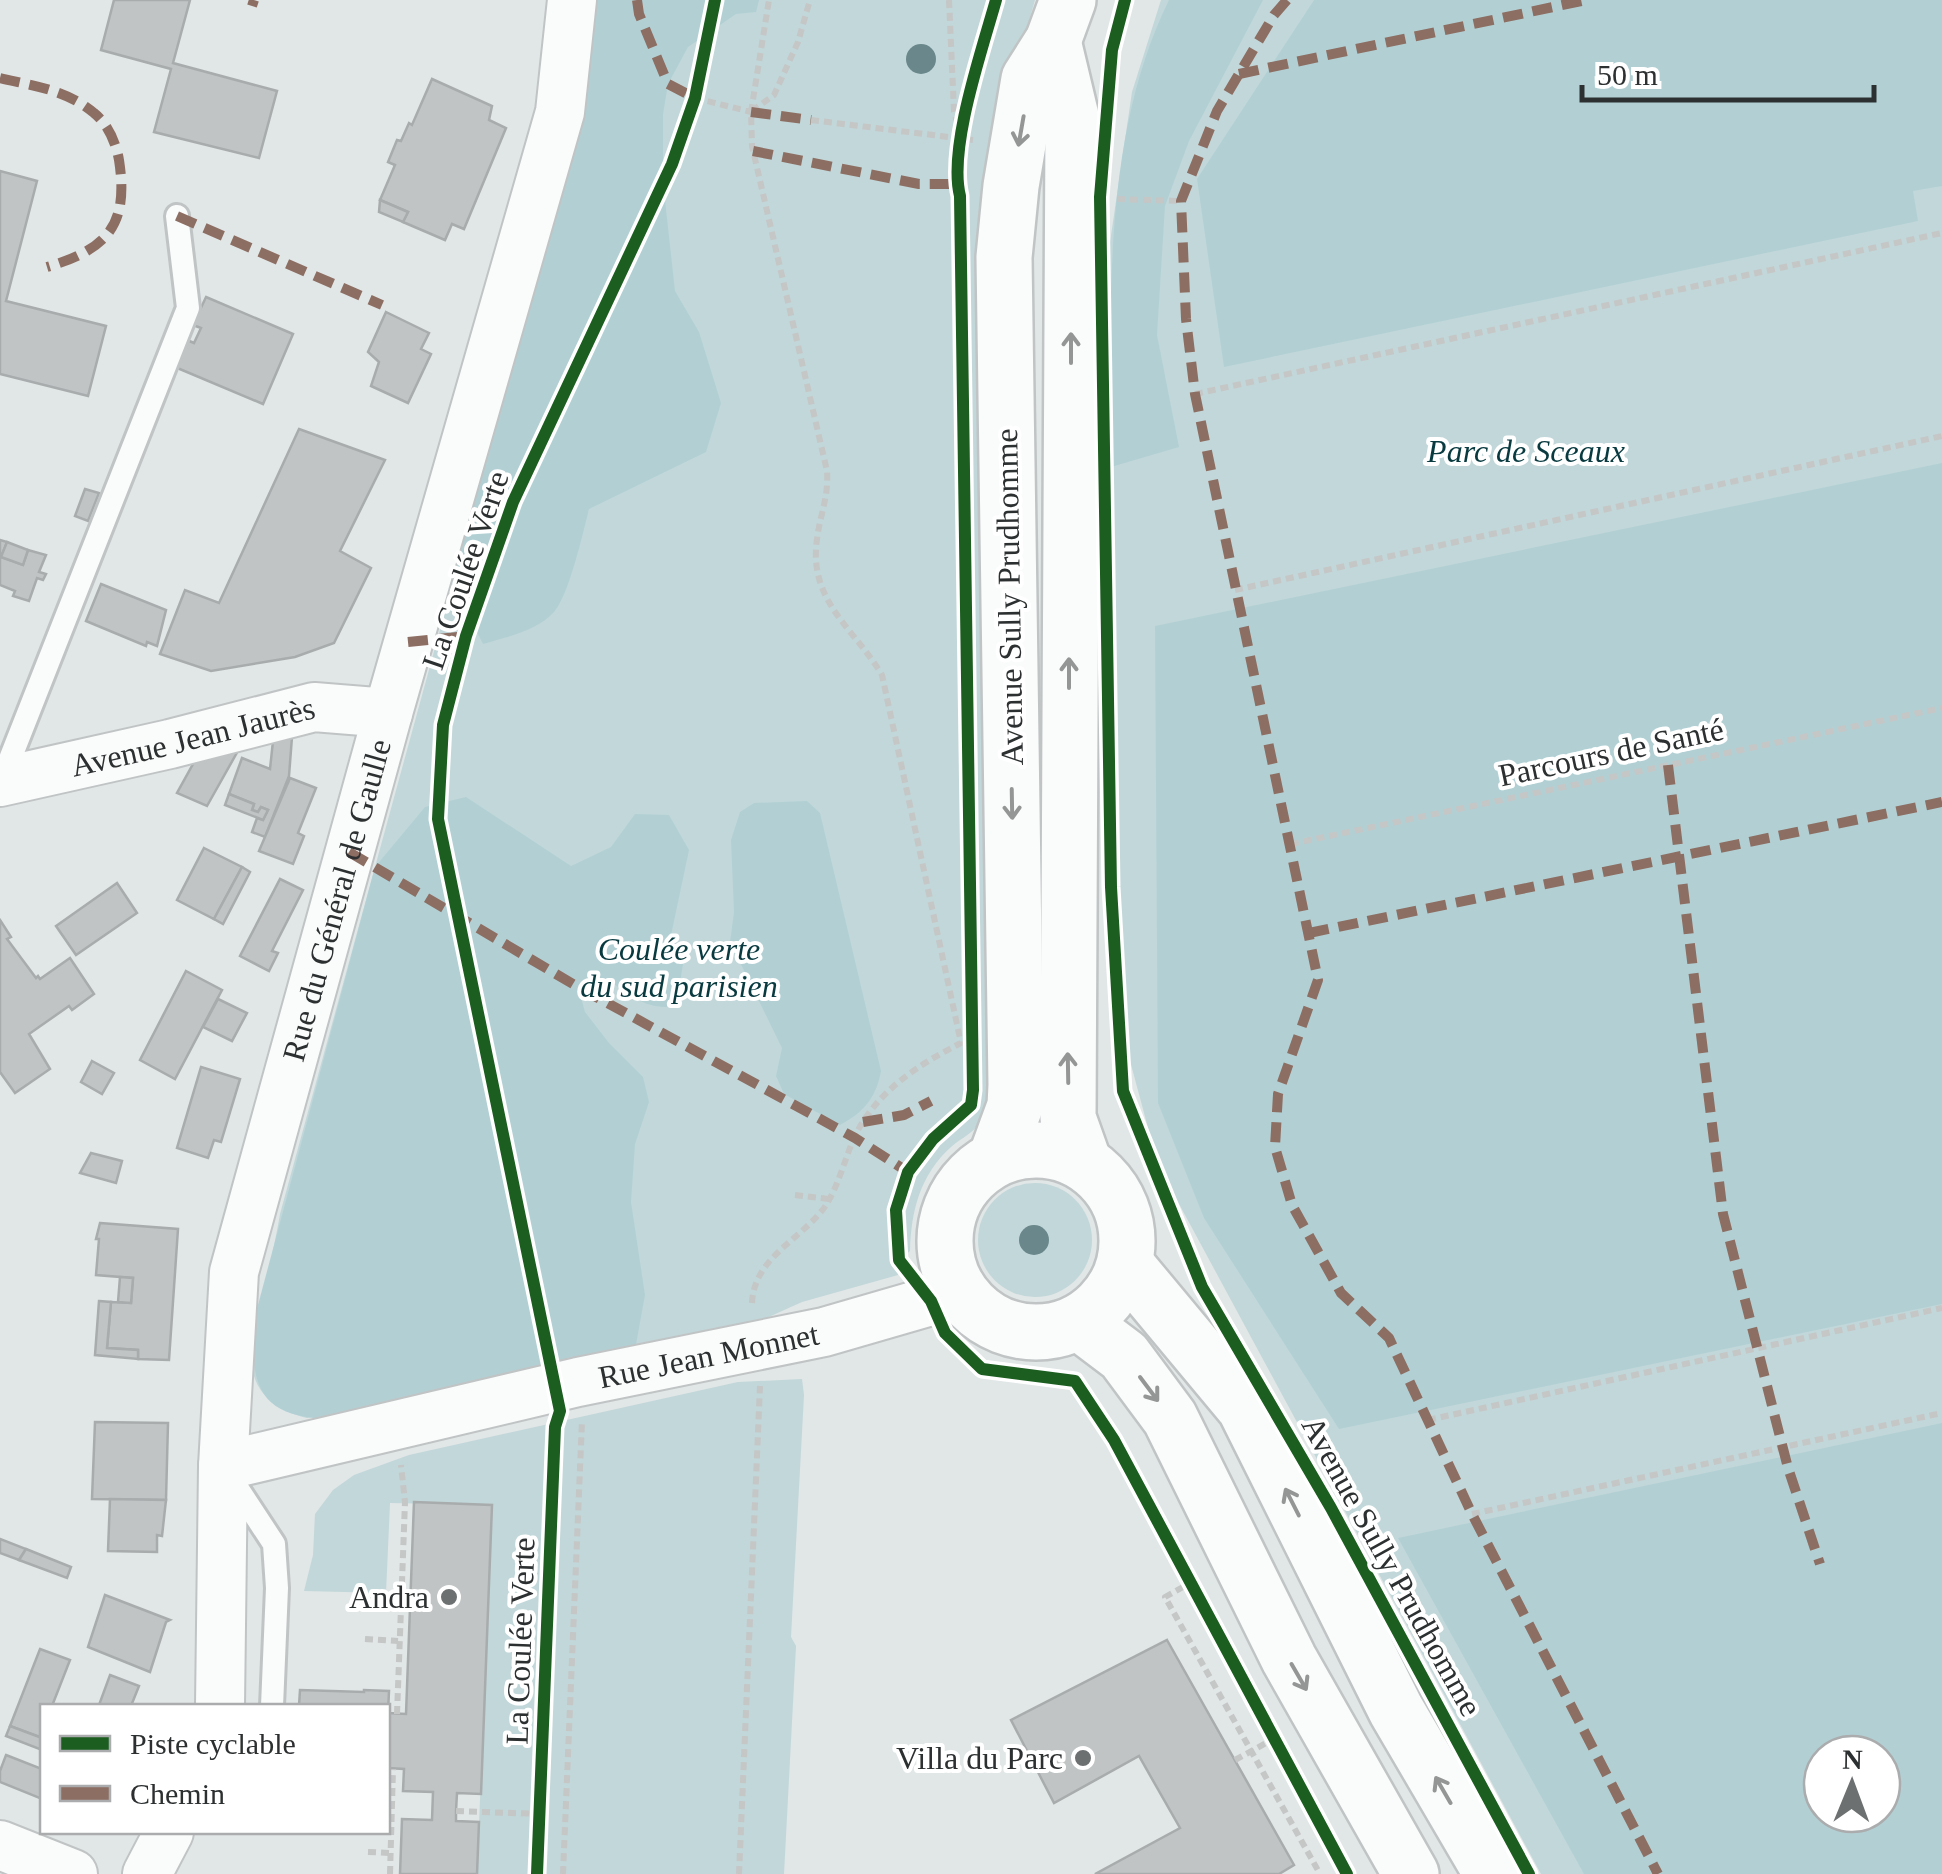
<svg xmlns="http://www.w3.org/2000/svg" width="1942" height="1874" font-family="'Times New Roman',serif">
<rect width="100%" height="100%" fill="#e1e6e7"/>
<g fill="#c2d7d9" fill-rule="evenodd">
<path d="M590,0H1035L1024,38L1002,1098L982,1112L985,1114C978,1131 964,1136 951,1147C920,1175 911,1211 910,1251L905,1255L898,1275L802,1302L753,1324L307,1418C285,1413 261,1400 254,1376C249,1358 276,1241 280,1214L582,111Z"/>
<path d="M1161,0H1942V1874H1541L1158,1165L1118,1016L1108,441L1109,249L1132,92ZM1822,1754H1882V1814H1822Z"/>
<circle cx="1035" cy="1240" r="57"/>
<polygon points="802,1379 804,1395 791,1637 796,1646 784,1874 477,1874 492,1505 390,1503 386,1593 304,1591 313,1555 315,1514 333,1490 354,1475 409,1455 738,1382"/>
</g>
<g fill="#b2d0d4" fill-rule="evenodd">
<path d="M590,0H759L756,12L736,14L688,47L668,84L663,114V182L675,291L699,332L721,403L706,452L589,509C583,533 569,595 554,612C537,631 506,637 483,644L452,583L582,111Z"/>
<path d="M1169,0H1263L1189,141L1165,206L1157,335L1179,447L1111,467C1111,315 1100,140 1169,0Z"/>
<polygon points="1314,0 1942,0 1942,186 1913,191 1918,221 1224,367 1197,179"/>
<polygon points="1942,463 1942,1304 1339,1429 1204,1218 1158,1103 1155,626"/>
<path d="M466,797L571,866L611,847L635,814L669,815L689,850L670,940L683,964L676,1007C650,1009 634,1000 614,984L578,987L585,1012L609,1043L643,1077L649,1102L635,1144L631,1202L645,1295L635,1350L325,1419C254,1415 251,1380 254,1320L375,867L425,807Z"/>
<path d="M807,801L820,813L881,1071C876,1098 864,1112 840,1125L784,1094L776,1076L782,1048L730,942L734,912L731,840L740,812L754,803Z"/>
<path d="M1942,1423V1874H1584L1398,1538ZM1822,1754H1882V1814H1822Z"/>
</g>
<g fill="#c0c4c5" stroke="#a8acad" stroke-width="2.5">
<polygon points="114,0 190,0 173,63 277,91 259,158 154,132 171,69 101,50"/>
<polygon points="432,79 492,106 489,120 506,128 464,229 452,224 445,240 403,222 408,212 380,200 395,165 388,162 397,140 401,141 409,123 412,125"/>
<polygon points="0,171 37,181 6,301 106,326 88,396 0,374"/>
<polygon points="380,200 408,212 403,222 379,212"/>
<polygon points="206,297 293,334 263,404 175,367 187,340 194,343 201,328 193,325"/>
<polygon points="386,312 429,333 421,349 431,354 408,403 371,386 379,362 368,352"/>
<polygon points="299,429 385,460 340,551 371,568 334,643 295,657 211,671 160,654 185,590 219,603"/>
<polygon points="85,489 99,493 88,521 75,516"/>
<polygon points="0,540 7,542 1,557 23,565 28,550 46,555 39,572 46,574 43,580 37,578 29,601 13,596 15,591 0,585"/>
<polygon points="7,542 28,550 23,565 1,557"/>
<polygon points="101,584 166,610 157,646 147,642 146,646 86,621"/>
<polygon points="292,737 289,776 265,837 252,832 257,818 263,820 268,810 261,807 258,812 252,810 254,804 229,794 242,758 270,769 273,741"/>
<polygon points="239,749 207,806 177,793 198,755"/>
<polygon points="290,778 316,788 298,833 304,836 293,864 259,851"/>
<polygon points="229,794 254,804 252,810 258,812 261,807 268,810 263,820 225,805"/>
<polygon points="204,848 242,867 214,919 177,900"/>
<polygon points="242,867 250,872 223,924 214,919"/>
<polygon points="280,879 303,890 272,951 278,953 269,971 240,956"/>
<polygon points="117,883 137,913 76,955 56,926"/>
<polygon points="0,920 11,937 7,939 36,978 38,976 40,979 70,958 94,994 72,1010 69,1006 29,1034 50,1069 15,1093 0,1072"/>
<polygon points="186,971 222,990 175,1079 140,1060"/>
<polygon points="218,999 247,1013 232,1041 203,1027"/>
<polygon points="92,1061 114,1073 102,1094 81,1082"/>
<polygon points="201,1067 240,1079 221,1142 214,1140 208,1158 177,1148"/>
<polygon points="91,1153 122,1161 116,1183 80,1173"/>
<polygon points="100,1223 178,1229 169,1360 138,1359 138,1350 107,1348 111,1302 131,1303 133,1278 96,1275 99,1239 96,1239"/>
<polygon points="120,1277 133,1278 131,1303 118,1302"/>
<polygon points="99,1301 111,1302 107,1348 138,1350 138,1359 95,1355"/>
<polygon points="95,1422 168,1423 166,1500 92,1499"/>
<polygon points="110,1499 166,1500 162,1536 157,1535 157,1552 108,1551"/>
<polygon points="414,1502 492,1505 481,1794 457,1793 456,1811 456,1821 479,1822 477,1874 400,1874 402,1819 432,1820 433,1792 403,1791 404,1769 388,1768 388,1706 299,1706 300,1690 364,1692 364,1690 389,1691 388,1713 406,1714"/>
<polygon points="0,1539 26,1549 19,1560 0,1553"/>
<polygon points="26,1549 71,1567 67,1578 19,1560"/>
<polygon points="105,1595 170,1620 166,1622 150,1672 88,1647"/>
<polygon points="1167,1640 1294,1865 1279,1874 1095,1874 1180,1828 1139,1756 1054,1803 1011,1720"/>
<polygon points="40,1649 70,1660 52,1706 42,1706 40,1737 10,1726"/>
<polygon points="110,1675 139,1686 131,1706 99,1705"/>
<polygon points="10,1726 42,1738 42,1750 6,1736"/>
<polygon points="6,1755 42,1769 42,1799 0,1782 0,1771"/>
</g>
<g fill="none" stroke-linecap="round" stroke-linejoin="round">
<g stroke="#c0c4c5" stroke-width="28">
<g id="service">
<polyline points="1,782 188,308 177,216"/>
<polyline points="230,1477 274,1544 277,1588 272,1706"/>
</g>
</g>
<g stroke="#c0c4c5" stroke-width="52">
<g id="minor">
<path id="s1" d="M0,782L170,744L314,707L388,713"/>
<path id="s2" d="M223,1466L578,1382L824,1332L931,1301L956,1286"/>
<path id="s3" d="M220,1706L223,1466L234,1272L388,713L560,112L572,0"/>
<polyline points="0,1845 73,1874"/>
<polyline points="147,1874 169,1832"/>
</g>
</g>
<g stroke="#c0c4c5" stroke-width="60">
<g id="secondary">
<polyline points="1053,41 1073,125 1068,1118 1084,1163"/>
<circle cx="1036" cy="1241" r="91"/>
<polyline points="996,1158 1015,1106 1016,1085 1004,257 1011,186 1029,79 1053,41 1068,0"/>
<polyline points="1126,1265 1245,1408 1396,1710 1492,1874"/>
<polyline points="1079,1322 1124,1356 1170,1418 1289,1659 1411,1874"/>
</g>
</g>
<g stroke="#c5c6c6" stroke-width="6" stroke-dasharray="8 5" stroke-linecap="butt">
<polyline points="949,0 954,111 961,138"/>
<polyline points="695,98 751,112"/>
<polyline points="752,111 774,95 798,42 810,0"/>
<polyline points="811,120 973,140"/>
<polyline points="1117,199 1181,201"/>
<polyline points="1195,394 1942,233"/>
<polyline points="1235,590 1942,436"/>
<polyline points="1291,844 1942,708"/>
<polyline points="795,1195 829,1199"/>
<path d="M752,1303C754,1258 799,1241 824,1208C838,1188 844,1161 854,1138C875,1093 917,1065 961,1043L882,675C854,628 808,601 817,539C820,515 829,496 827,471L752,146L751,112L769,0"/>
<polyline points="1428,1420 1942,1308"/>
<polyline points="1472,1514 1942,1413"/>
<polyline points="1183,1587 1165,1597 1320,1874"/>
<polyline points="365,1639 398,1641"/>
<polyline points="397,1714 405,1502 401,1465"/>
<polyline points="1235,1760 1268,1742"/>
<polyline points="456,1811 540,1814"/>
<polyline points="368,1852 391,1853"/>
<polyline points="390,1874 393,1769"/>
<polyline points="563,1874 582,1421"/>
<polyline points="739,1874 760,1386"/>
</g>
<use href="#service" stroke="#fafbfb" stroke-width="22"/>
<use href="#minor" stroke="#fafbfb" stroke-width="48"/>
<use href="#secondary" stroke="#fafbfb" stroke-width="55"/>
<g stroke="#8d6e63" stroke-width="10" stroke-dasharray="20 10" stroke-linecap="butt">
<polyline points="637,0 639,14 668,84 695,98"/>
<polyline points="1287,0 1274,15 1217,111 1181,201 1186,319 1195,394 1318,980 1278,1094 1275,1147 1292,1205 1341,1293 1389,1338 1472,1514 1658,1874"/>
<polyline points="252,6 254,0"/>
<polyline points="1239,74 1586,0"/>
<path d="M0,78C34,86 67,90 94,113C108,124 116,143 119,160C129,225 108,249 47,267"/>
<polyline points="751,112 811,120"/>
<polyline points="753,151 919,184 957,184"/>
<polyline points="177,216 382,305"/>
<polyline points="408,642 466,636"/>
<polyline points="1668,765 1723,1214 1788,1468 1820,1564"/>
<polyline points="349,852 578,987 855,1138 908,1172"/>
<polyline points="1309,933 1942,802"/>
<polyline points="863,1122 904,1115 931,1101"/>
</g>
<g stroke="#fff" stroke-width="19">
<g id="cycleway">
<path d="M996,0C982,50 948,148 960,196L973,1090L971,1105L933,1139L908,1172L896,1210L899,1260L931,1301L945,1333L982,1369L1075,1381L1114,1440L1347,1874"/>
<polyline points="1125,0 1112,50 1100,197 1111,887 1123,1091 1202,1287 1331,1508 1529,1874"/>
<polyline points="537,1874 555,1427 560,1411 438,819 443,725 466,636 513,502 672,164 695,98 715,0"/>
</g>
</g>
<use href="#cycleway" stroke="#1b5e20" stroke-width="12"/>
</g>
<g fill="#6a878b">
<circle cx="921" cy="59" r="15"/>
<circle cx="1034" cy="1240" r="15"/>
</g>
<defs><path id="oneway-shaft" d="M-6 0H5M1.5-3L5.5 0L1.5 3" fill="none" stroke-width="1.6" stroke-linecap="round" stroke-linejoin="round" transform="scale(2.5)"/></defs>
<g stroke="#949696">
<use href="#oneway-shaft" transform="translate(1021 131) rotate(100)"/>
<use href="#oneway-shaft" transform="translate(1071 348) rotate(-90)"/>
<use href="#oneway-shaft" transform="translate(1069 673) rotate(-90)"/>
<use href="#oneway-shaft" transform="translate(1012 804) rotate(89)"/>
<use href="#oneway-shaft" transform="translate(1068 1068) rotate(-91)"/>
<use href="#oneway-shaft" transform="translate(1149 1389) rotate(53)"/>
<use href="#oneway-shaft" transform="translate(1292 1502) rotate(-117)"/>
<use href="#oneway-shaft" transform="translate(1299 1677) rotate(60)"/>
<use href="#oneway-shaft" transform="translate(1443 1790) rotate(-120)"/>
</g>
<g fill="#6c7071" stroke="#fff" stroke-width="4">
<circle cx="449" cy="1597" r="10"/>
<circle cx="1083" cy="1758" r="10"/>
</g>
<g text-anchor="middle" stroke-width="8" stroke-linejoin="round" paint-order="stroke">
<g font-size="32" font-style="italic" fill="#083a40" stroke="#fff">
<text x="1526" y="462">Parc de Sceaux</text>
<text x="679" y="960">Coulée verte<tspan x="679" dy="37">du sud parisien</tspan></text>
</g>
<g font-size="32" fill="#2d3031" stroke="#fff">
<text transform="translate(465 570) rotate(-71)" y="11">La Coulée Verte</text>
<text transform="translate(1009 597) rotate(-91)" y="11">Avenue Sully Prudhomme</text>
<text dy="11" stroke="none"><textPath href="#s1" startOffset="198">Avenue Jean Jaurès</textPath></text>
<text transform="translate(1611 752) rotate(-12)" y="11">Parcours de Santé</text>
<text dy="11" stroke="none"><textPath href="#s3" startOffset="820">Rue du Général de Gaulle</textPath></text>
<text dy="11" stroke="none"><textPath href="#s2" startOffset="498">Rue Jean Monnet</textPath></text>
<text transform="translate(1392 1566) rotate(61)" y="11">Avenue Sully Prudhomme</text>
<text transform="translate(520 1641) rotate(-88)" y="11">La Coulée Verte</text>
</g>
<g font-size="32" fill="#2d3031" stroke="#fff" text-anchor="end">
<text x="429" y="1608">Andra</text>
<text x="1063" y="1769">Villa du Parc</text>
</g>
</g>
<rect x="40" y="1704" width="350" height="130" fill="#ffffff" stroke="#abacad" stroke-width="2.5"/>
<rect x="60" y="1736" width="50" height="15" fill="#1b5e20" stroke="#abacad" stroke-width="2.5"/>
<text x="130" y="1754" font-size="30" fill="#2d3031">Piste cyclable</text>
<rect x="60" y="1786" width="50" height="15" fill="#8d6e63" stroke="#abacad" stroke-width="2.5"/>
<text x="130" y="1804" font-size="30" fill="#2d3031">Chemin</text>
<g transform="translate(1852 1784) rotate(1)"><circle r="48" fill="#ffffff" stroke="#abacad" stroke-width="2.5"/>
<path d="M0-8L18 38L0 25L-18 38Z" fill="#6c7071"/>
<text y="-15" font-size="28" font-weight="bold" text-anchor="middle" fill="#2d3031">N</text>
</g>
<path d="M1582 85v15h292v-15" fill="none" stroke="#2d3031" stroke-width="5"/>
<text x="1597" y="85" font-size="30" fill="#2d3031" stroke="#ffffff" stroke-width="8" paint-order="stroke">50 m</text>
</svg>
